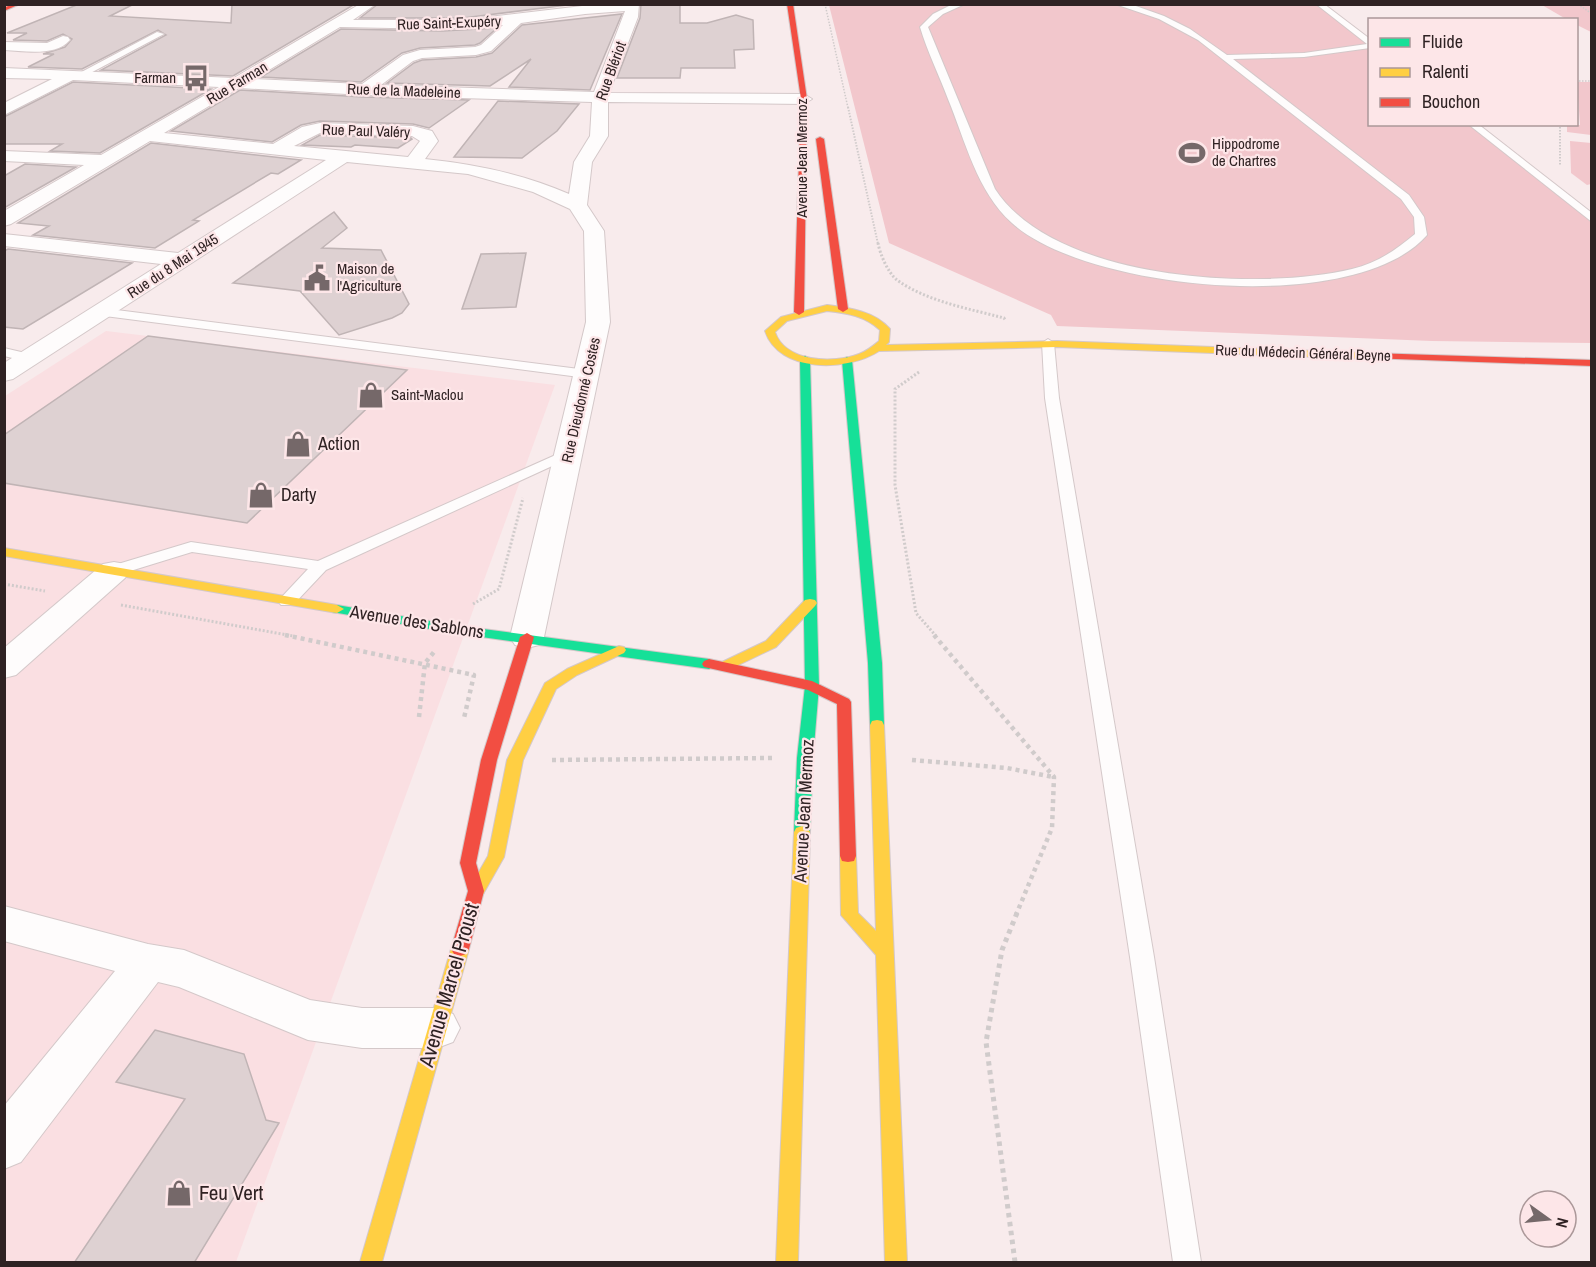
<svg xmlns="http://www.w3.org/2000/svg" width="1596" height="1267" font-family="'Archivo Narrow',sans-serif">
<rect width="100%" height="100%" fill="#f8ebec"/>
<polygon fill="#fadfe2" points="106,331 555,385 236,1262 5,1262 5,396"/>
<g fill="#f2c7cc">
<polygon points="829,5 1326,5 1369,38 1370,124 1480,125 1591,212 1591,343 1432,341 1057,326 1051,315 889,243"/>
<polygon points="1542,5 1591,5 1591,32 1577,25 1576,20 1566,19"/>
<polygon points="1577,82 1591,82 1591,135 1567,132 1567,125 1580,125"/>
<polygon points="1570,141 1591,143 1591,184 1587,185 1571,173"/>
</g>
<g fill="#ded1d2" stroke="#c0b4b5" stroke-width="1.5">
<polygon points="79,4 134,4 110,16 231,23 232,4 355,4 233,76 101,70 166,35 158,30 82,69 28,67 54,54 43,54 65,47 72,39 63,34 47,41 13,40 27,33 7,33"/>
<polygon points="378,4 575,4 463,18 360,18"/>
<polygon points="641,4 680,4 680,23 707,23 736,15 753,20 754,49 734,50 735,68 681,68 680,78 617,78 640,18"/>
<polygon points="622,14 590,90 509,87 531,59 490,86 387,83 414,63 422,60 476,57 492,53 522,25"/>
<polygon points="497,28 480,43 475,45 420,48 402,53 361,82 261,77 341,29 442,31"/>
<polygon points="73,82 211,89 100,153 50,151 62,144 4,144 4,117"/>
<polygon points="240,90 364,97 469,100 429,128 413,124 320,121 301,125 272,142 171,131"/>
<polygon points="498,101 579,104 557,131 522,158 454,157"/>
<polygon points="320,135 411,138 412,139 398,148 355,145 351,147 302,145"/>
<polygon points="151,143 301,160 278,174 271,173 193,220 199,221 155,248 33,235 49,226 18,223"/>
<polygon points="25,164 76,167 4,208 4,176"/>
<polygon points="334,212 347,228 322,248 381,250 409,304 402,313 392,318 339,335 300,291 233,283"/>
<polygon points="8,249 132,263 23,329 4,327 4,251"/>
<polygon points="526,253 516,307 462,309 481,254"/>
<polygon points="148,336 341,361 407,370 247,523 4,483 4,435"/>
<polygon points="155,1030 244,1054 266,1120 279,1123 194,1263 74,1263 185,1099 116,1082"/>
</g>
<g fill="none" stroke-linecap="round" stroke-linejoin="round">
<g stroke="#d4c8c9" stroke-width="2">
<g id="lane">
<path d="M953,4H965L943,14L928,27L995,189C1054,280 1256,292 1352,269C1377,263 1396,250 1415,234L1414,217L1401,199L1198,40L1159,19L1115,4L1133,5L1164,16L1190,29L1227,55L1304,53L1367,44L1316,4H1324L1370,39V48L1304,57L1233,59L1409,195L1424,217L1427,235C1356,317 1087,291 1012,223C977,192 965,140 948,99C939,75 927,51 920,27L933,14Z"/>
<polygon points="157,32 164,34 81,78 74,76"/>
<polygon points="1468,124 1478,124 1592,213 1592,222"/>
<polygon points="101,308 587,370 594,374 587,378 97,315 95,312 97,309"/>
<polygon points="1048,339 1054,343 1059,398 1154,957 1201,1262 1173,1262 1130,957 1045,398 1042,343"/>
<polygon points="4,348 34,355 36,358 29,362 4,356"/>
<polygon points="569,449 574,450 576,453 574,456 326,570 293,605 281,605 278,601 308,569 192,552 114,576 108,575 106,571 108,567 191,542 318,561"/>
</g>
</g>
<g stroke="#d4c8c9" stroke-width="2">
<g id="street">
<path d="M360,4H376L353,20H463L599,4H639L638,17L609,93L804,94L812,99L804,104L608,102V136L592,162L587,205L604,231L610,322L544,637L539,645L527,648L515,645L510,637L586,322L584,231L570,209L533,192L468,174L347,162L13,379L4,381V363L161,264L4,246V234L178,253L326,160L150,141L11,224L4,226V211L84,165L4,161V151L101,155L219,87L73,80L4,115V103L52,79L4,78V68L234,78ZM625,11L594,92L381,85L413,61L422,58L476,55L491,51L521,23L585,14ZM503,25L481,45L475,47L420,50L403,55L362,84L254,79L340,27L442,29ZM239,88L364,95L592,102L590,136L574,162L569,194C524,174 474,164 425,159L438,141L432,131L413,126L320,123L302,127L273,144L164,133ZM320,133L412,136L420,141L408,157L294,146Z"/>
<path d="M63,36L68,37L70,40C55,57 25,51 4,50V42L47,43Z"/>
<polygon points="114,562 125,564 130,571 125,578 16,675 4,678 4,648 103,564"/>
<polygon points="4,906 148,944 184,950 310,1000 362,1008 437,1008 453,1014 460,1028 453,1042 437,1048 362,1048 308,1040 179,987 158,982 21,1162 4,1169 4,1106 115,971 4,941"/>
</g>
</g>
<g stroke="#d4c8c9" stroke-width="2">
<g id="fast">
<polygon points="805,356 810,359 819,686 813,758 810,832 808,836 802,838 796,836 794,832 797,758 805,686 800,359"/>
<polygon points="847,357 852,360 882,663 884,725 882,729 872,729 870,725 868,663 842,360"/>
<polygon points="337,605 453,625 709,659 716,664 709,669 453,633 332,612 330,609 332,606"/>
</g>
</g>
<g stroke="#d4c8c9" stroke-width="2">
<g id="slow">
<path d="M827,305C850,308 874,311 890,329L889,342L886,345L1057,341L1371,353L1376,356L1371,359L1057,347L879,351C847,372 779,373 765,331L781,317ZM827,311C847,313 865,316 880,330L879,341C873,346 867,351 859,354C833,364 785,362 775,332L787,321Z"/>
<polygon points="4,548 337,605 344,609 337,613 4,556"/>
<polygon points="810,599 815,600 817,603 815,606 776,647 730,669 720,669 718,666 720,663 766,641 805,600"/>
<polygon points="619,646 624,647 626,650 624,653 577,675 556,689 523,760 504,857 482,896 476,898 470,896 468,891 488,856 507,760 545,683 567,669"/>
<polygon points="877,720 882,721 884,725 907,1262 885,1262 876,955 841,915 840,856 842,851 848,850 854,851 856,856 858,913 876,931 870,725 872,721"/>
<polygon points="802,826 808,828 810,832 798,1262 776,1262 794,832 796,828"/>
<polygon points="460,942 466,944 469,949 382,1262 360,1262 451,949 454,944"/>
</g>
</g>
<g stroke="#d4c8c9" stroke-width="2">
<g id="jam">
<polygon points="12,4 20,4 4,11 4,8"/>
<polygon points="787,4 793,4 807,99 804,312 799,315 794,312 801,99"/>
<polygon points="820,137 824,139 848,309 843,312 838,309 816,139"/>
<polygon points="1371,353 1592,360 1592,366 1368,358 1368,354"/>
<polygon points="527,633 534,637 497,760 476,863 484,891 469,949 466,954 460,956 454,954 451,949 468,891 460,863 481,760 520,637"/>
<polygon points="709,659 812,681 849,699 851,702 856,856 854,861 848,862 842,861 840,856 837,704 808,690 704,667 702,664 704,661"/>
</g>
</g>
<g stroke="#d0cbcb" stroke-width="1.5" stroke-dasharray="1.5 1.5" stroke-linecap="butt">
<polyline points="825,4 848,108"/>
<polyline points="1578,4 1592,14"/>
<polyline points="1576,81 1592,81"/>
</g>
<g stroke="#d0cbcb" stroke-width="2" stroke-dasharray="1.5 1.5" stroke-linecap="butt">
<polyline points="848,107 878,244"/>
<polyline points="1560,124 1560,166"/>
</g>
<g stroke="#d0cbcb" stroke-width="3" stroke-dasharray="2 2" stroke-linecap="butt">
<path d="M878,243C880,254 888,273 897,280C926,301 970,309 1004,318L1006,321"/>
<polyline points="919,372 895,389 895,485 916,613 936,636"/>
<polyline points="4,584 45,591"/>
<polyline points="473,604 499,589 523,498"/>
<polyline points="121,605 293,636"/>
</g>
<g stroke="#d0cbcb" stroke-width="4.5" stroke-dasharray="4 4" stroke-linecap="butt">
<polyline points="285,635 474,675 464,718"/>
<polyline points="934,635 1054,777 1052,828 1016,915"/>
<polyline points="419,717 425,663 434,652"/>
<polyline points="552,760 773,758"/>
<polyline points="912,760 1007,768 1053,777"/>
</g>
<polyline stroke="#d0cbcb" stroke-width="5" stroke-dasharray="4.5 4.5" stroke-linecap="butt" points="1015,1262 986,1042 1002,950 1017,913"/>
<use href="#lane" fill="#fefcfc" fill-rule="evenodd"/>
<use href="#street" fill="#fefcfc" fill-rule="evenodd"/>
<use href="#fast" fill="#16e098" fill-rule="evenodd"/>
<use href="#slow" fill="#ffcf43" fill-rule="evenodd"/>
<use href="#jam" fill="#f24e42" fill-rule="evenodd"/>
</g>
<defs>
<g id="bus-bare" transform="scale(2.07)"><path d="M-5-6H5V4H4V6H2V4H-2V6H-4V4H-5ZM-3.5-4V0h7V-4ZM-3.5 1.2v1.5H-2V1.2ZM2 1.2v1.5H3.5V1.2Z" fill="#756869" stroke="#fde6e8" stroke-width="2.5" paint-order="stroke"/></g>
<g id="stadium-bare" transform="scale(2.07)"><path d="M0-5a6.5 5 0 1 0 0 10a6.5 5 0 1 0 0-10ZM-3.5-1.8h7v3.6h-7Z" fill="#756869" stroke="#fde6e8" stroke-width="2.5" paint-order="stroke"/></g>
<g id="civic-bare" transform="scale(2.07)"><path d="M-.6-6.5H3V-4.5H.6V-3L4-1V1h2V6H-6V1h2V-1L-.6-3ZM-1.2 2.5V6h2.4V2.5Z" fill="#756869" stroke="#fde6e8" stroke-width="2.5" paint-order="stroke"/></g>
<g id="shop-bare" transform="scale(2.07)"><path d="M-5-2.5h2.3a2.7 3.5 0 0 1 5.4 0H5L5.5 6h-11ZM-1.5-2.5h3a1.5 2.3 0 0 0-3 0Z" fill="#756869" stroke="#fde6e8" stroke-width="2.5" paint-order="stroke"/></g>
</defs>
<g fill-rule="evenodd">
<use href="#bus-bare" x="196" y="78"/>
<use href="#stadium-bare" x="1192" y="153"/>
<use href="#civic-bare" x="317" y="278"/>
<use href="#shop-bare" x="371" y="395"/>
<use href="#shop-bare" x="298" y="444"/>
<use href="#shop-bare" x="261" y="495"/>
<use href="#shop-bare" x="179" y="1193"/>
</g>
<g text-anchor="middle" stroke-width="4.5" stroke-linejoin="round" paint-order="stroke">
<g font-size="15" fill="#2f2223" stroke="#fde6e8">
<text transform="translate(449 23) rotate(-2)" y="5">Rue Saint-Exupéry</text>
<text transform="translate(611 71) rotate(-70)" y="5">Rue Blériot</text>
<text transform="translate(237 83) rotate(-31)" y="5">Rue Farman</text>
<text transform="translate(404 91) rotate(2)" y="5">Rue de la Madeleine</text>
<text transform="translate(366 131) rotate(2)" y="5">Rue Paul Valéry</text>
<text transform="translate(802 158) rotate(-90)" y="5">Avenue Jean Mermoz</text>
<text transform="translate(173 266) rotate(-33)" y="5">Rue du 8 Mai 1945</text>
<text transform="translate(1303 353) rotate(2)" y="5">Rue du Médecin Général Beyne</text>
<text transform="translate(581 400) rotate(-77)" y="5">Rue Dieudonné Costes</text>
</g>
<g font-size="15" fill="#2f2223" stroke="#fde6e8" text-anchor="start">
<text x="176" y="83" text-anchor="end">Farman</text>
<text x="1212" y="149">Hippodrome<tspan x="1212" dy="17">de Chartres</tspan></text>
<text x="337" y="274">Maison de<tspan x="337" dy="17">l'Agriculture</tspan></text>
<text x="391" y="400">Saint-Maclou</text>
</g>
<g font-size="18" fill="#2f2223" stroke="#fde6e8" text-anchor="start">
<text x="318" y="450">Action</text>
<text x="281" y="501">Darty</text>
</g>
<g font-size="18" fill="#2f2223" stroke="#fde6e8">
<text transform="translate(417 622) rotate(9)" y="6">Avenue des Sablons</text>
<text transform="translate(804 811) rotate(-87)" y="6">Avenue Jean Mermoz</text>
</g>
<g font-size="21" fill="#2f2223" stroke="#fde6e8">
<text transform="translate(449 985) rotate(-74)" y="7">Avenue Marcel Proust</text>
</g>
<g font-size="21" fill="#2f2223" stroke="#fde6e8" text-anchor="start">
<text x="199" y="1200">Feu Vert</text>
</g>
</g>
<rect width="1596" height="1267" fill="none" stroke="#2f2223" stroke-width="12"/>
<rect x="1368" y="18" width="210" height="108" fill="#fde6e8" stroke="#ab9899" stroke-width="1.5"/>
<rect x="1380" y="38" width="30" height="9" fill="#16e098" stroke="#ab9899" stroke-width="1.5"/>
<text x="1422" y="48" font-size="18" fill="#2f2223">Fluide</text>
<rect x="1380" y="68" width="30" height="9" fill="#ffcf43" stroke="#ab9899" stroke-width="1.5"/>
<text x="1422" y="78" font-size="18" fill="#2f2223">Ralenti</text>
<rect x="1380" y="98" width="30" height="9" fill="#f24e42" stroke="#ab9899" stroke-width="1.5"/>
<text x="1422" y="108" font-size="18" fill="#2f2223">Bouchon</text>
<g transform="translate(1548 1219) rotate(105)"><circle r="28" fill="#fde6e8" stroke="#ab9899" stroke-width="1.5"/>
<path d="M0-4.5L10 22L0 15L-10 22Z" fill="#756869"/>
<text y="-9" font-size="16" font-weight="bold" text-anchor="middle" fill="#2f2223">N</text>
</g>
</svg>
